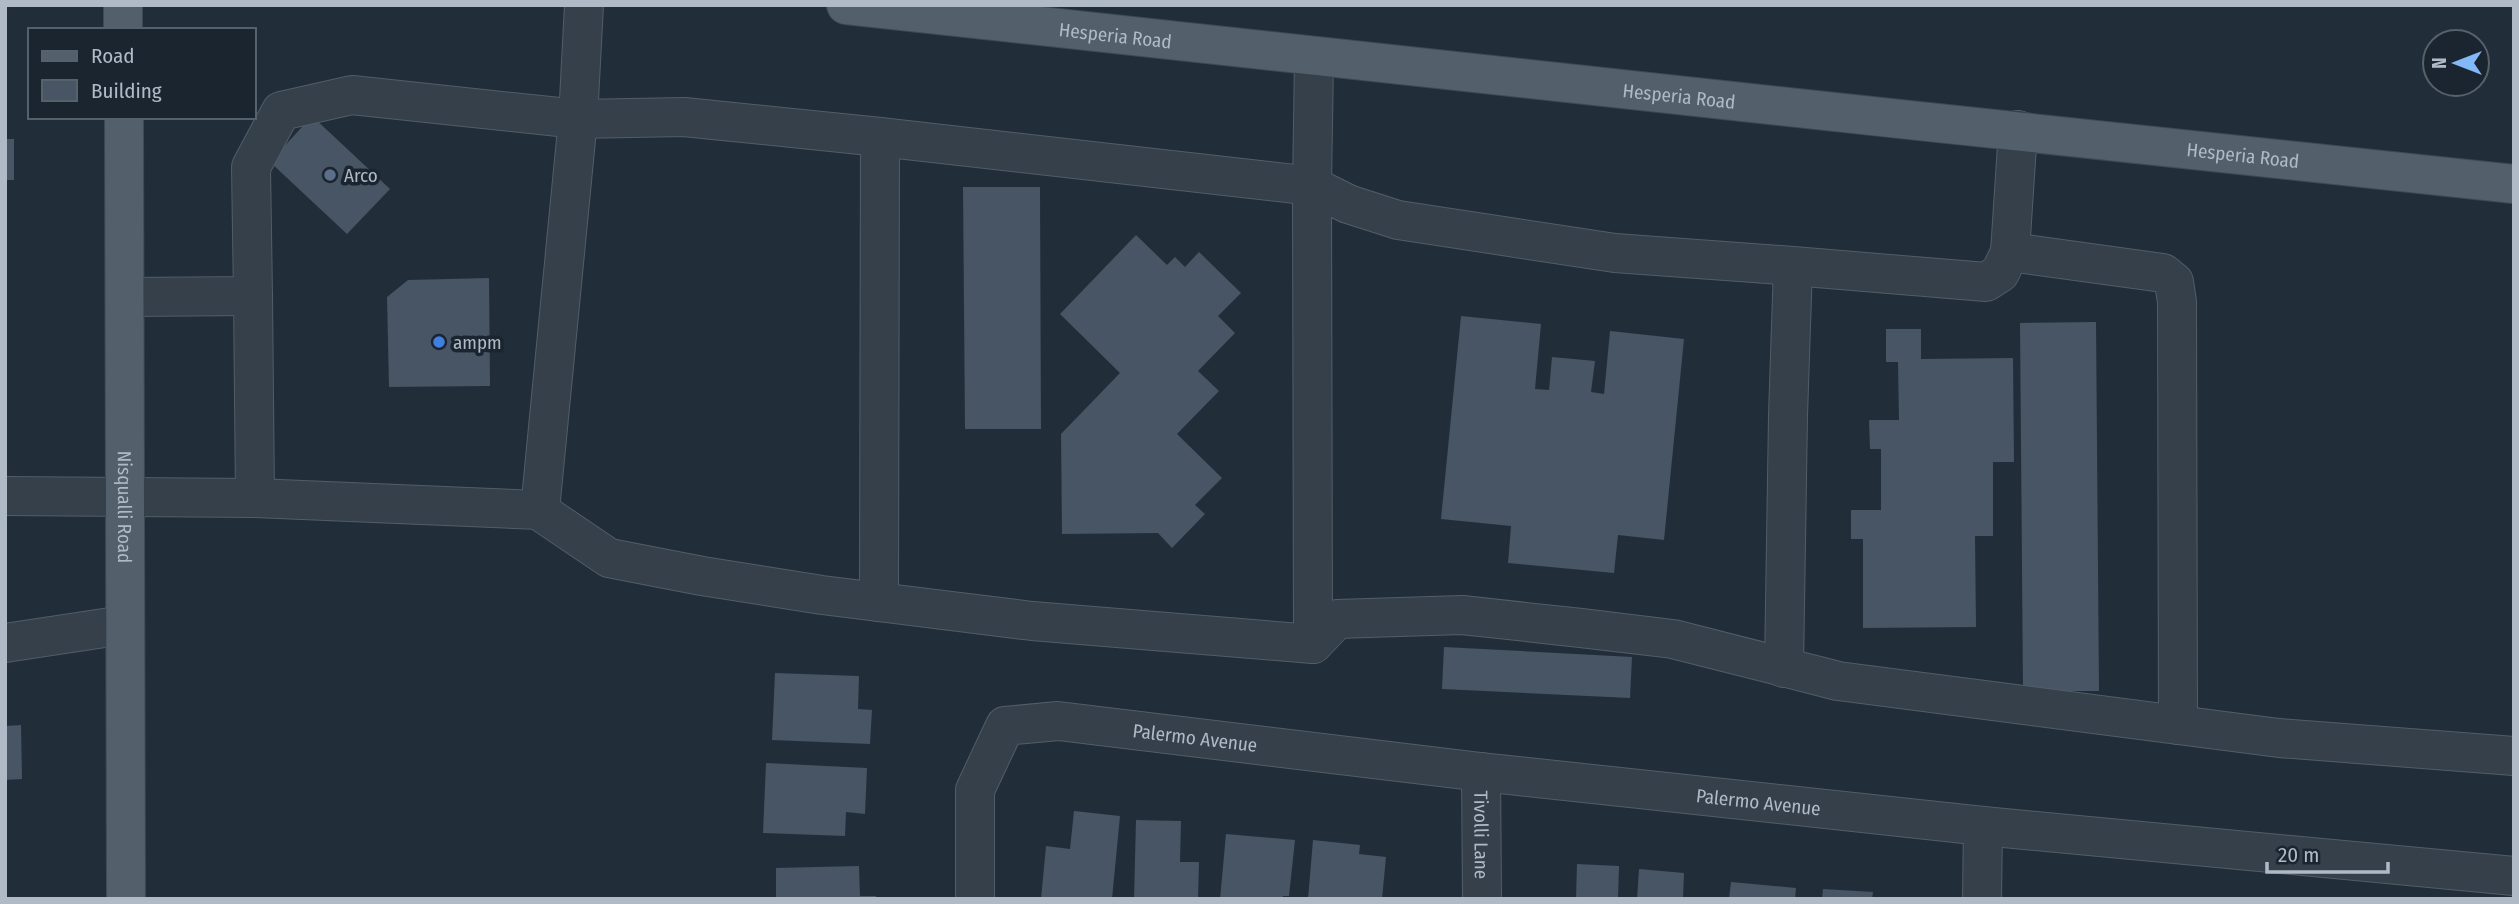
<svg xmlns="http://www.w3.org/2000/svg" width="2519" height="904" font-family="'Fira Sans Condensed',sans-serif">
<rect width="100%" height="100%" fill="#212e3a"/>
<g fill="#475564">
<polygon points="312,116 390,189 347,234 270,162"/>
<rect x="5" y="139" width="9" height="41"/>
<polygon points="963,187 1040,187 1041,429 965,429"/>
<polygon points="1136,235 1167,265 1175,257 1185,267 1199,252 1241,293 1218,316 1235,333 1198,371 1219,391 1177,434 1222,478 1195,505 1205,514 1172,548 1158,533 1062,534 1061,434 1120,373 1060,314"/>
<polygon points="489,278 490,386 389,387 387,297 408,280"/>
<polygon points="1461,316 1541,324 1535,389 1549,390 1552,357 1595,361 1591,392 1604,394 1610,331 1684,339 1664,540 1618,535 1614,573 1508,563 1511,526 1441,519"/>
<polygon points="2096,322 2099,691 2023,691 2020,323"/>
<polygon points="1886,329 1921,329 1921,359 2013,358 2014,462 1993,462 1993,536 1975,536 1976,627 1863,628 1863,539 1851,539 1851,510 1881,510 1881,449 1870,449 1869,420 1899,420 1898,362 1886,362"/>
<polygon points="1444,647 1632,657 1630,698 1442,689"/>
<polygon points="775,673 859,676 858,709 872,710 870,744 772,740"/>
<polygon points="21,725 22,779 5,780 5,726"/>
<polygon points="766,763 867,768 865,814 846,812 845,836 763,833"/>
<polygon points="1074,811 1120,816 1112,899 1041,899 1046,846 1070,849"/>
<polygon points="1136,820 1181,821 1180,862 1199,862 1198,899 1134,899"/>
<polygon points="1226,834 1295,840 1289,896 1283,896 1283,899 1220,899"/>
<polygon points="1313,840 1360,845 1359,854 1386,857 1382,899 1308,899"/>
<polygon points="1577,864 1619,866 1618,899 1576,899"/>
<polygon points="859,866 860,896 876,896 876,899 776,899 776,868"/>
<polygon points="1639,869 1684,873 1683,899 1637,899"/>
<polygon points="1731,882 1796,888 1795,899 1729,899"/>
<polygon points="1823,889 1873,892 1872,899 1822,899"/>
</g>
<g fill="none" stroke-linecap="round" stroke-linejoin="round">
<g stroke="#535d68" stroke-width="40">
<g id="minor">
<polyline points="2018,130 2010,252 2163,273 2174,282 2177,302 2178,725"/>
<polyline points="253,296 255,498"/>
<polyline points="125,297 253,296 251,167 281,111 352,95 578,119 684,117 880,137 1312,186 1314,58"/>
<polyline points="5,496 255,498 540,510 578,119 584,5"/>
<polyline points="538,510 609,558 702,576 822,595 1032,621 1313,644 1337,619 1462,615 1581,628 1673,639 1838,681 2279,738 2514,756"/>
<polyline points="879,602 880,137"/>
<polyline points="5,643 124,625"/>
<polyline points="1313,644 1312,186 1348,204 1398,220 1615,253 1793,266"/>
<polyline points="1784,668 1788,416 1793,266 1986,282 2000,273 2010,252"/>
<path id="s1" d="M1481,772L1482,899"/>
<path id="s2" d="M975,899V790L1005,726L1058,721L1481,772L1983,826L2514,876"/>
<polyline points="1982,899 1983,826"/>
</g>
</g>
<g stroke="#3e4954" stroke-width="40">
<g id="major">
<polyline points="123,5 123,30"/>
<path id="s3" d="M846,5C1402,69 1958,124 2514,184"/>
<path id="s4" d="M124,117L126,899"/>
</g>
</g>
<use href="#minor" stroke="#35404b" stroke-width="38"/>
<use href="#major" stroke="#535f6b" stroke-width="38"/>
</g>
<circle fill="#5c6f8a" stroke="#1a252f" stroke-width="2.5" cx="330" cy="175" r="7"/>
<circle fill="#3f7fe0" stroke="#1a252f" stroke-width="2.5" cx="439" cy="342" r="7"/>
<g text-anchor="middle" stroke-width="7" stroke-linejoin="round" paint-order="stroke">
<g font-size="19" fill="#b0bac7" stroke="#1a252f">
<text dy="7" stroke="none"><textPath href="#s3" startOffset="271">Hesperia Road</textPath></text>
<text dy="7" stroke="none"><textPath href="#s3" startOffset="838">Hesperia Road</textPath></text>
<text dy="7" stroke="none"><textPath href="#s3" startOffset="1405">Hesperia Road</textPath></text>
<text dy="7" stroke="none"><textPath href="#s4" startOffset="390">Nisqualli Road</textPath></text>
<text dy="7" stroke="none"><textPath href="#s2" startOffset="371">Palermo Avenue</textPath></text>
<text dy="7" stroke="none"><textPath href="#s2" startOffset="938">Palermo Avenue</textPath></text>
<text dy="7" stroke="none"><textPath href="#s1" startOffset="63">Tivolli Lane</textPath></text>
</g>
<g font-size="19" fill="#b0bac7" stroke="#1a252f" text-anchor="start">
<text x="344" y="182">Arco</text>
<text x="453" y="349">ampm</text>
</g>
</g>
<rect width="2519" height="904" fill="none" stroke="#b0bac7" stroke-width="14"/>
<rect x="28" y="28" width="228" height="91" fill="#1a252f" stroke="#56616c" stroke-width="2"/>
<rect x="42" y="51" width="35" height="10" fill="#535f6b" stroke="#56616c" stroke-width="2"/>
<text x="91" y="63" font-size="21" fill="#b0bac7">Road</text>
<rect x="42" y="80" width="35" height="21" fill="#475564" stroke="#56616c" stroke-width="2"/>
<text x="91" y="98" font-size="21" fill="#b0bac7">Building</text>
<g transform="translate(2456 63) rotate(270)"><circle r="33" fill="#1a252f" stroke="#56616c" stroke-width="2"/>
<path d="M0-5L12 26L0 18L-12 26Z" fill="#83b9f9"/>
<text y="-10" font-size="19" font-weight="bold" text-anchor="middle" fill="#b0bac7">N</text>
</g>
<path d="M2267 862v10h121v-10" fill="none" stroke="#b0bac7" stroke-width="3.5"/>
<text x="2278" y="862" font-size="21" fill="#b0bac7" stroke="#1a252f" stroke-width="5" paint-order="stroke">20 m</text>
</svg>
